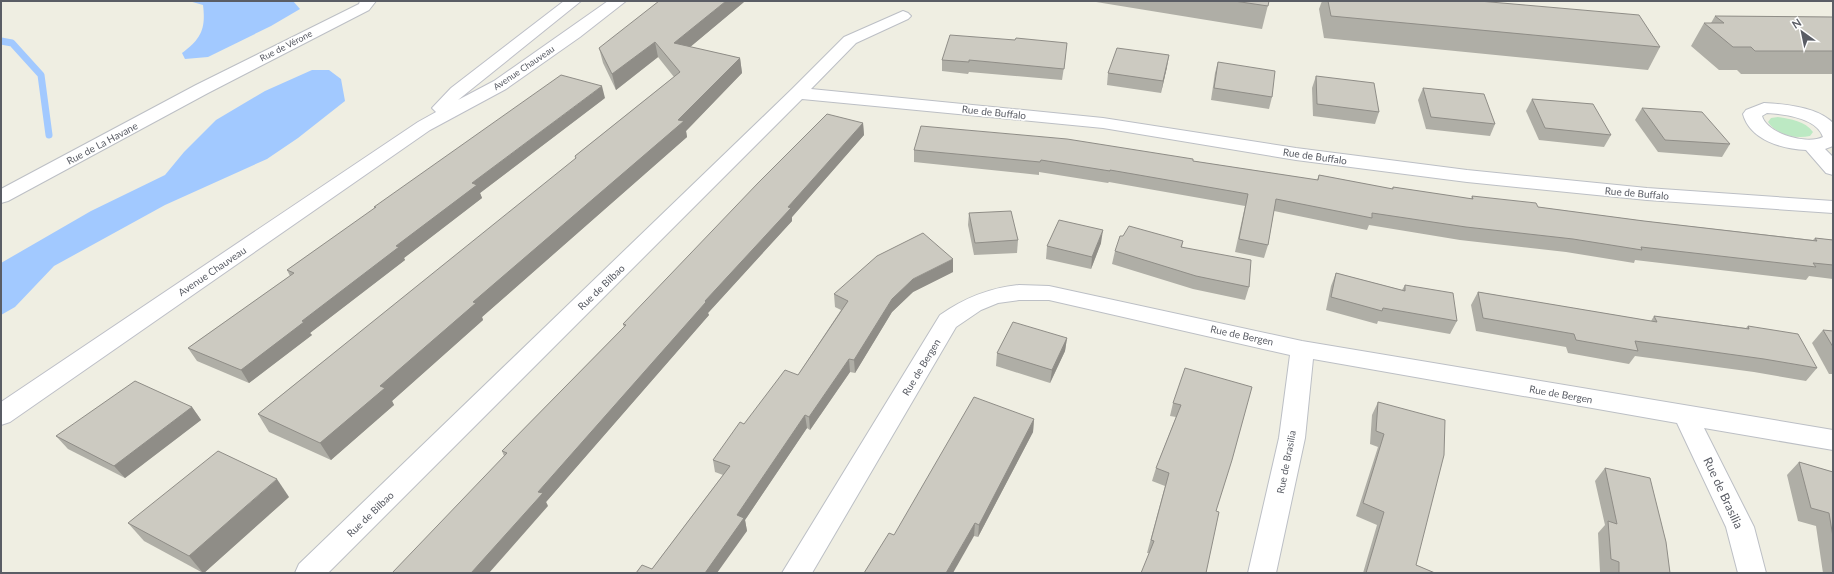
<svg xmlns="http://www.w3.org/2000/svg" width="1834" height="574" font-family="Lato,sans-serif">
<rect width="100%" height="100%" fill="#efeee2"/>
<path fill="#bce9c3" d="M1778,117C1791,119 1805,121 1813,132L1810,136C1795,139 1777,135 1768,122L1771,118Z"/>
<g fill="#a2c9ff">
<path d="M189,1H293L300,9L271,26L208,57L185,59L182,53C201,39 206,29 203,5Z"/>
<polygon points="312,70 329,70 341,79 345,101 298,138 267,159 165,205 54,266 15,307 1,315 1,263 91,211 165,175 184,152 216,120 265,91"/>
</g>
<g fill="none" stroke-linecap="round" stroke-linejoin="round">
<polyline stroke="#a2c9ff" stroke-width="7" points="1,41 12,43 41,75 49,135"/>
<g stroke="#bcbfc5" stroke-width="2">
<g id="street">
<polygon points="360,1 376,1 369,10 208,93 8,201 1,203 1,189 196,85 359,4"/>
<polygon points="903,11 908,13 911,16 908,19 856,43 811,89 1103,118 1296,148 1467,170 1647,188 1833,201 1833,213 1647,200 1467,182 1296,160 1103,128 802,99 328,573 295,573 299,564 792,89 844,37"/>
<path d="M1764,103C1785,104 1818,107 1833,123V146L1825,149L1833,157V175L1826,173L1806,150C1782,149 1750,140 1743,114L1746,110ZM1767,113C1784,114 1817,118 1823,137C1807,145 1767,134 1762,116Z"/>
<path d="M1019,285L1049,286L1302,341L1833,430V450L1704,428L1754,527L1766,573H1738L1726,527L1677,423L1313,359L1305,438L1276,573H1248L1279,438L1290,355L1049,300H1019L998,303L981,310L956,327L812,573H782L940,315C965,298 989,288 1019,285Z"/>
</g>
</g>
<g stroke="#bdbfc7" stroke-width="2">
<polygon id="secondary" points="564,1 581,1 458,100 494,81 608,1 626,1 580,37 506,89 430,130 10,422 1,425 1,402 418,122 436,112 432,108 451,88"/>
</g>
<use href="#street" fill="#fff" fill-rule="evenodd"/>
<use href="#secondary" fill="#fff" fill-rule="evenodd"/>
</g>
<g fill="#afaea6">
<polygon points="1090,1 1269,1 1262,29"/>
<polygon points="1322,1 1479,1 1660,47 1648,70 1324,38 1319,9"/>
<polygon points="744,2 690,47 740,58 742,73 686,131 687,137 482,317 483,320 392,401 394,405 331,460 269,432 258,414 576,159 575,156 674,77 658,57 616,90 603,63 599,48"/>
<polygon points="1715,16 1833,17 1833,74 1741,74 1737,70 1719,70 1691,46 1704,23 1711,23"/>
<polygon points="1066,54 1062,80 969,72 968,74 942,71 942,60"/>
<polygon points="1218,62 1272,97 1269,109 1211,100 1215,73"/>
<polygon points="1167,67 1161,93 1107,85 1108,73"/>
<polygon points="1316,76 1379,112 1375,124 1313,116 1312,88"/>
<polygon points="1423,88 1495,124 1490,136 1426,129 1418,100"/>
<polygon points="605,98 480,193 482,198 404,258 405,260 310,333 312,335 249,383 197,361 188,348 290,276 287,270 375,209 374,207"/>
<polygon points="1532,99 1611,135 1604,147 1539,140 1526,111"/>
<polygon points="1642,108 1730,144 1722,157 1658,152 1635,120"/>
<polygon points="863,123 864,135 792,217 792,221 708,313 709,315 546,502 548,506 504,456 502,451 624,327 623,324"/>
<polygon points="914,150 1193,161 1317,180 1319,175 1392,189 1393,187 1471,199 1472,196 1538,207 1644,221 1813,240 1815,238 1833,240 1833,279 1809,276 1806,280 1635,260 1634,263 1566,252 1460,240 1369,225 1367,230 1274,211 1268,245 1264,258 1235,252 1245,206 1109,182 1108,183 1039,172 1039,175 914,162"/>
<polygon points="969,213 1018,240 1017,253 974,255 968,225"/>
<polygon points="1183,241 1182,247 1249,287 1245,300 1193,289 1112,264 1115,251"/>
<polygon points="1101,243 1091,269 1046,259 1047,246"/>
<polygon points="953,272 913,292 892,312 855,373 850,372 810,430 807,428 745,520 747,531 652,569 723,475 715,472 713,460 744,424 798,375 841,310 835,307 834,294"/>
<polygon points="1336,273 1402,290 1405,285 1457,321 1450,334 1378,321 1377,324 1326,310 1331,286"/>
<polygon points="1478,292 1651,321 1654,316 1746,328 1748,326 1817,368 1806,381 1754,372 1635,356 1629,364 1568,353 1566,347 1476,331 1471,305"/>
<polygon points="1823,330 1833,331 1833,374 1829,374 1812,343"/>
<polygon points="1067,338 1065,351 1050,383 996,366 997,353"/>
<polygon points="1252,387 1149,553 1147,553 1165,486 1152,481 1156,468 1176,417 1170,416 1173,403"/>
<polygon points="1378,402 1416,565 1435,573 1363,573 1377,525 1356,516 1378,447 1370,444 1372,415"/>
<polygon points="192,407 201,420 125,478 68,449 56,436"/>
<polygon points="1034,419 1033,432 978,537 974,536 894,535"/>
<polygon points="1799,462 1833,472 1833,573 1823,573 1816,526 1798,521 1787,475"/>
<polygon points="1605,468 1670,573 1603,573 1600,572 1598,533 1605,525 1595,481"/>
<polygon points="289,497 204,573 203,573 144,541 128,523"/>
</g>
<g fill="#8f8d87">
<polygon points="726,1 744,1 744,2 677,58 674,43"/>
<polygon points="655,42 658,57 616,90 612,74"/>
<polygon points="1169,55 1167,67 1161,93 1163,81"/>
<polygon points="740,58 742,73 686,131 687,137 482,317 483,320 392,401 394,405 331,460 320,443 380,386 473,302"/>
<polygon points="602,86 605,98 480,193 482,198 404,258 405,260 310,333 312,335 249,383 241,370 302,321 396,246 472,183"/>
<polygon points="863,123 864,135 792,217 792,221 708,313 709,315 546,502 548,506 489,573 471,573 538,492 705,301 788,207"/>
<polygon points="1103,230 1101,243 1091,269 1092,257"/>
<polygon points="953,259 953,272 913,292 892,312 855,373 854,360 892,299 913,279"/>
<polygon points="1067,338 1065,351 1050,383 1052,370"/>
<polygon points="849,359 850,372 810,430 809,417"/>
<polygon points="192,407 201,420 125,478 114,466"/>
<polygon points="805,415 807,428 745,520 747,531 717,573 705,573 737,515"/>
<polygon points="1034,419 1033,432 978,537 979,525"/>
<polygon points="277,479 289,497 204,573 203,573 189,556"/>
<polygon points="975,523 974,536 953,573 946,573"/>
</g>
<g fill="#cccac1" stroke="#8f8d87">
<polygon points="659,1 726,1 674,43 740,58 678,120 684,121 473,302 476,303 380,386 385,388 320,443 258,414 576,158 575,156 680,72 655,42 612,74 599,48"/>
<polygon points="1234,1 1269,1 1268,6"/>
<polygon points="1328,1 1479,1 1639,15 1660,47 1331,16"/>
<polygon points="1715,16 1833,17 1833,51 1755,51 1751,47 1733,47 1704,23 1724,23"/>
<polygon points="950,35 1015,40 1016,38 1067,43 1064,69 969,60 969,62 942,60"/>
<polygon points="1117,48 1169,55 1163,81 1108,73"/>
<polygon points="1218,62 1275,71 1272,97 1214,88"/>
<polygon points="561,75 602,86 472,183 477,185 396,246 399,247 302,321 304,322 241,370 188,348 294,273 287,270 376,207 374,207"/>
<polygon points="1316,76 1374,83 1379,112 1317,104"/>
<polygon points="1423,88 1484,94 1495,124 1431,117"/>
<polygon points="1532,99 1593,104 1611,135 1545,128"/>
<polygon points="1642,108 1702,112 1730,144 1665,140"/>
<polygon points="827,114 863,123 788,207 791,208 705,301 706,302 538,492 543,493 471,573 392,573 507,453 502,451 626,325 623,324 758,183"/>
<polygon points="921,126 1067,139 1193,159 1193,161 1318,180 1319,175 1393,189 1393,187 1473,199 1472,196 1536,203 1538,207 1644,221 1817,241 1815,238 1833,240 1833,265 1813,263 1816,267 1641,247 1642,250 1573,239 1466,227 1372,213 1372,218 1276,199 1268,245 1239,239 1248,194 1110,170 1110,171 1041,160 1040,162 914,150"/>
<polygon points="1011,211 1018,240 975,243 969,213"/>
<polygon points="1059,220 1103,230 1092,257 1047,246"/>
<polygon points="1129,226 1183,241 1181,247 1251,260 1249,287 1196,276 1115,251 1120,236 1123,236"/>
<polygon points="923,233 953,259 913,279 892,299 854,360 849,359 809,417 805,415 737,515 744,518 705,573 636,573 642,565 652,569 730,466 713,460 740,422 744,424 785,370 798,375 848,301 834,294 877,256"/>
<polygon points="1336,273 1405,291 1405,285 1453,293 1457,321 1383,308 1382,311 1331,297"/>
<polygon points="1478,292 1657,322 1654,316 1749,329 1748,326 1798,334 1817,368 1764,359 1635,341 1638,351 1576,340 1574,334 1483,318"/>
<polygon points="1013,322 1067,338 1052,370 997,353"/>
<polygon points="1823,330 1833,331 1833,347"/>
<polygon points="1185,368 1252,387 1232,460 1216,511 1219,512 1206,573 1141,573 1154,541 1151,540 1169,473 1156,468 1181,405 1173,403"/>
<polygon points="135,381 192,407 114,466 56,436"/>
<polygon points="974,397 1034,419 979,525 975,523 946,573 864,573 889,533 894,535"/>
<polygon points="1378,402 1445,420 1444,455 1416,565 1435,573 1366,573 1384,512 1363,503 1384,434 1376,431"/>
<polygon points="218,451 277,479 189,556 128,523"/>
<polygon points="1799,462 1833,472 1833,537 1829,513 1811,508"/>
<polygon points="1605,468 1650,478 1666,542 1670,573 1619,573 1619,562 1611,559 1608,521 1617,524"/>
</g>
<g text-anchor="middle" stroke-width="3.5" stroke-linejoin="round" paint-order="stroke">
<g font-size="9" fill="#5a5d65" stroke="#fff">
<text transform="translate(286 46) rotate(-27)" y="3">Rue de Vérone</text>
<text transform="translate(524 68) rotate(-34)" y="3">Avenue Chauveau</text>
</g>
<g font-size="10" fill="#5a5d65" stroke="#fff">
<text transform="translate(994 112) rotate(6)" y="4">Rue de Buffalo</text>
<text transform="translate(102 143) rotate(-28)" y="4">Rue de La Havane</text>
<text transform="translate(1315 156) rotate(8)" y="4">Rue de Buffalo</text>
<text transform="translate(1637 193) rotate(5)" y="4">Rue de Buffalo</text>
<text transform="translate(212 271) rotate(-34)" y="4">Avenue Chauveau</text>
<text transform="translate(601 287) rotate(-44)" y="4">Rue de Bilbao</text>
<text transform="translate(1242 335) rotate(12)" y="4">Rue de Bergen</text>
<text transform="translate(921 367) rotate(-59)" y="4">Rue de Bergen</text>
<text transform="translate(1561 394) rotate(10)" y="4">Rue de Bergen</text>
<text transform="translate(1286 462) rotate(-79)" y="4">Rue de Brasilia</text>
<text transform="translate(370 514) rotate(-44)" y="4">Rue de Bilbao</text>
</g>
<g font-size="12" fill="#5a5d65" stroke="#fff">
<text transform="translate(1723 493) rotate(65)" y="4">Rue de Brasilia</text>
</g>
</g>
<rect width="1834" height="574" fill="none" stroke="#5a5d65" stroke-width="4"/>
<g transform="translate(1802 32) rotate(327)" stroke="#ffffff" stroke-width="3" paint-order="stroke">
<path d="M0-3L7 15L0 10L-7 15Z" fill="#5a5d65"/>
<text y="-6" font-size="11" font-weight="bold" text-anchor="middle" fill="#5a5d65">N</text>
</g>
</svg>
